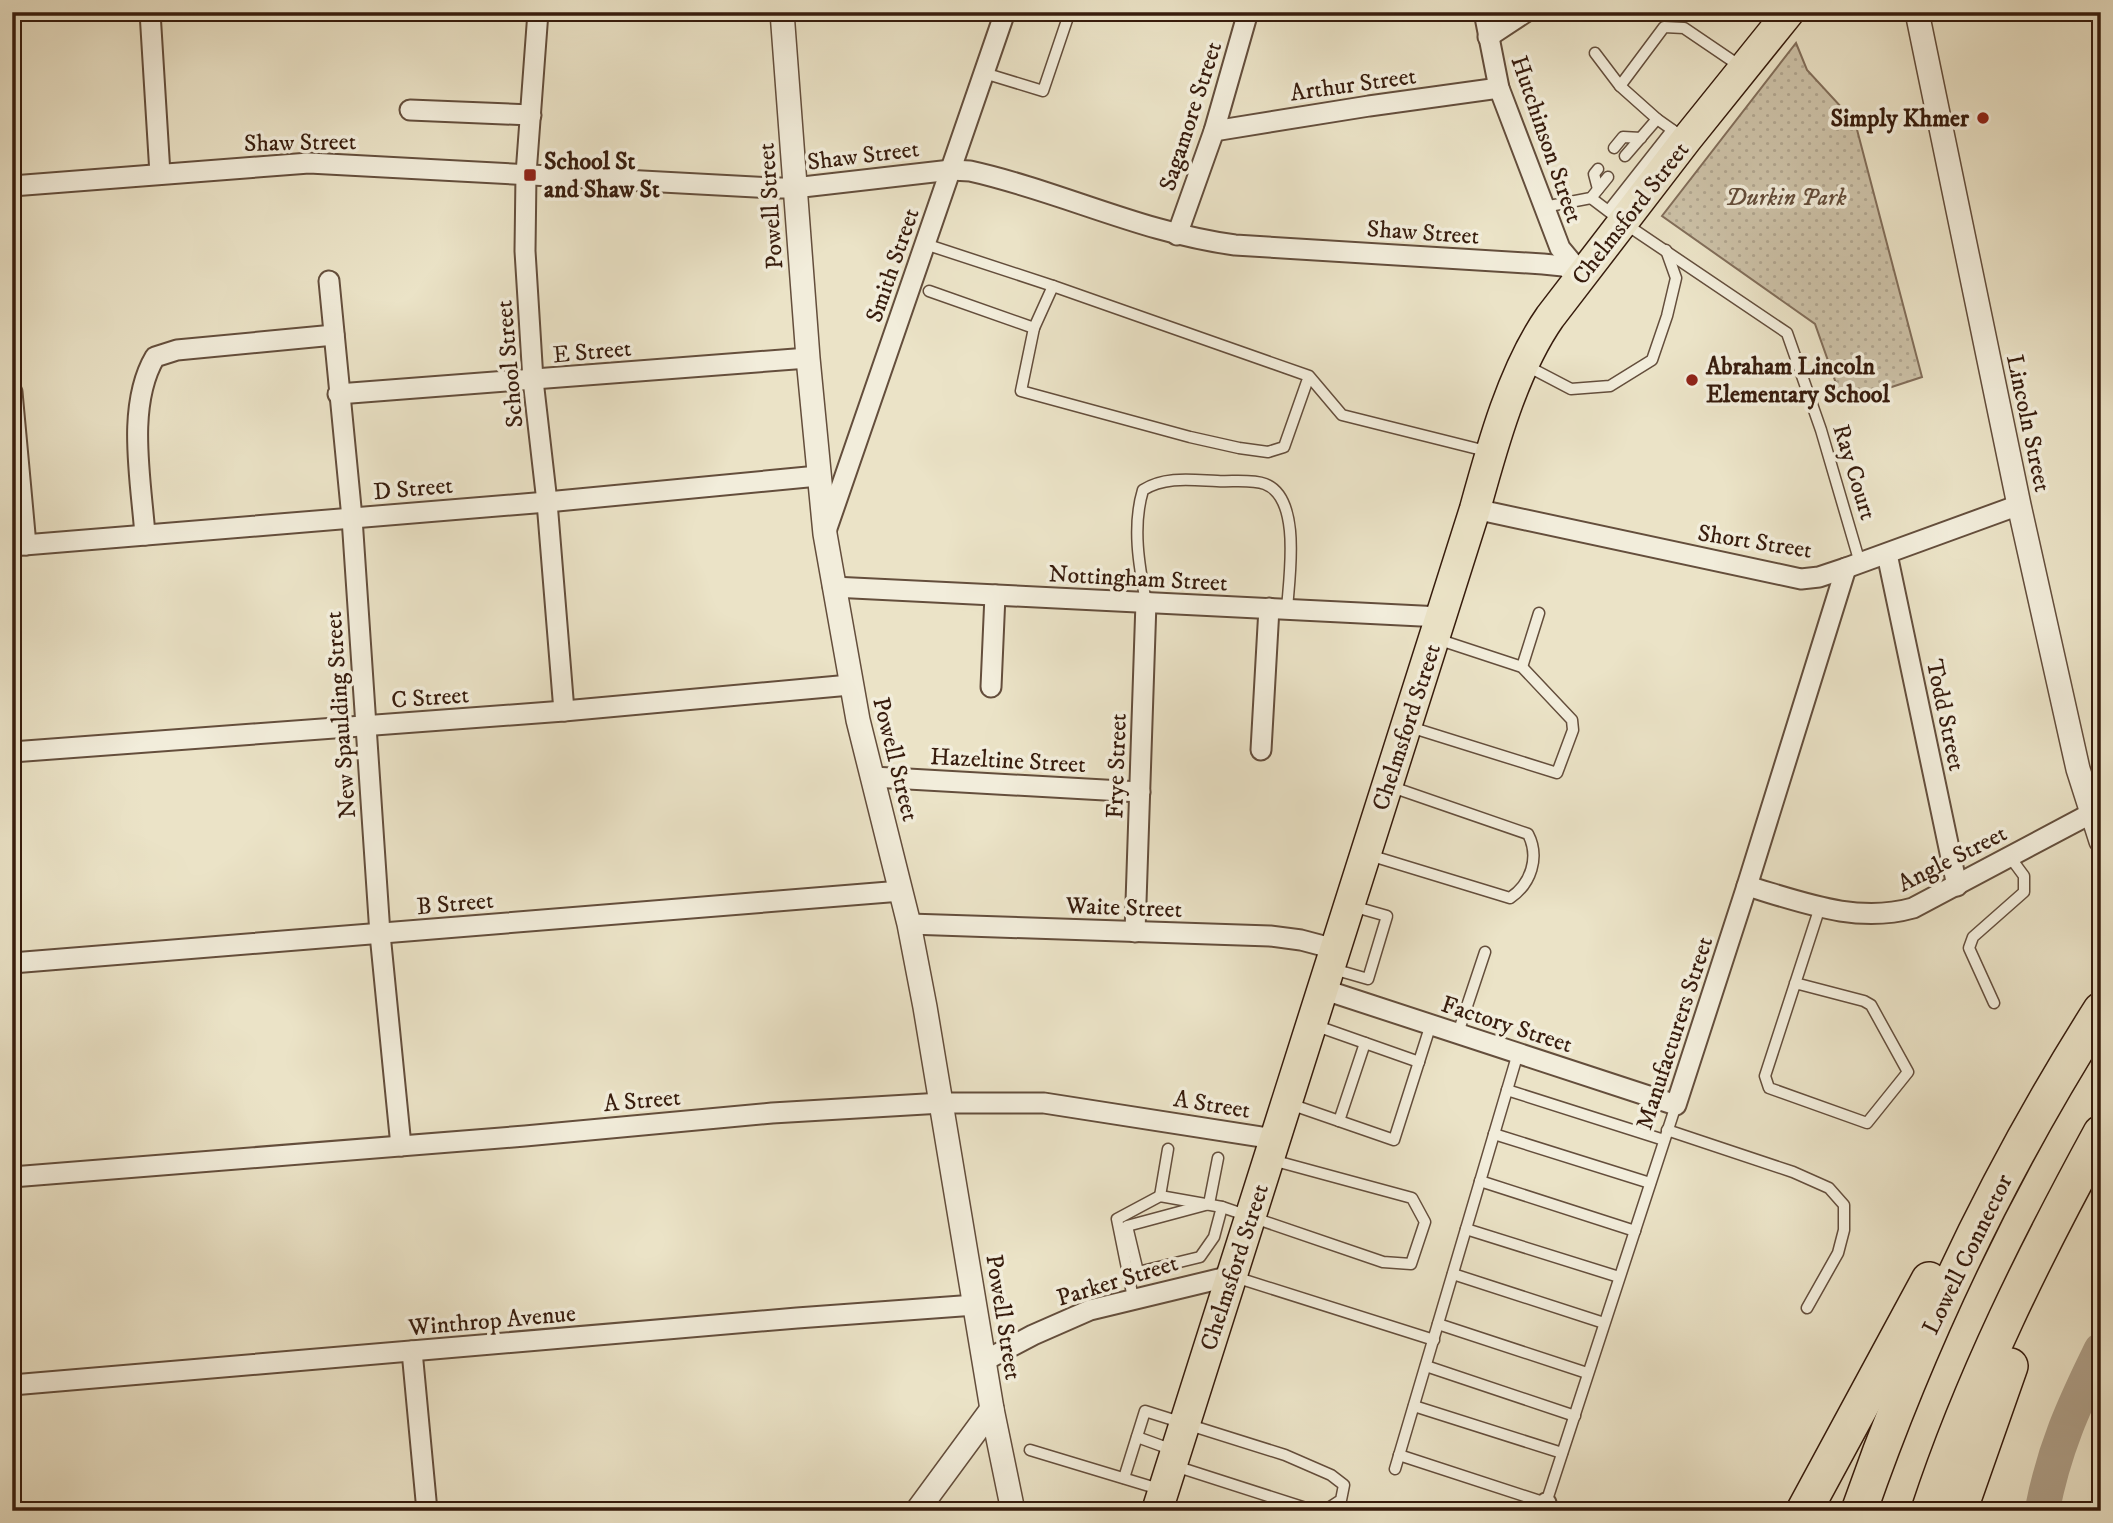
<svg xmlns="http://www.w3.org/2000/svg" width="2113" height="1523" font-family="'IM FELL DW Pica',serif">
<defs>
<pattern id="park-dots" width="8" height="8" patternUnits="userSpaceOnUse" patternTransform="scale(1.75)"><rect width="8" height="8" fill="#ccc1a7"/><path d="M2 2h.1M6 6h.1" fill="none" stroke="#b0a58f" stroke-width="1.8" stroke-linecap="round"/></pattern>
</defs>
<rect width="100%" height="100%" fill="#ebe3c7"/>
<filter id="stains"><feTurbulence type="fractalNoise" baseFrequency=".00286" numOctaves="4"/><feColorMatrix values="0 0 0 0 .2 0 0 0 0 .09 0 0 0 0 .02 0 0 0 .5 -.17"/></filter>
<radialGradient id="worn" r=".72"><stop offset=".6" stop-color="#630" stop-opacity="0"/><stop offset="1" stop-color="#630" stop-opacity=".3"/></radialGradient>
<polygon fill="url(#park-dots)" stroke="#826e5a" stroke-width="2" points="1796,43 1807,70 1855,122 1922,377 1843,403 1815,324 1662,216"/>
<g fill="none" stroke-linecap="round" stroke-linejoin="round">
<path stroke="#ae9f88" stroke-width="35" d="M2042,1511C2054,1449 2073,1407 2101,1350"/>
<g stroke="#644e3c" stroke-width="13">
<g id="service">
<polyline points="1396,12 1396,14"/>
<polyline points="1595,53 1620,86 1657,119"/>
<polyline points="984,73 1043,91 1067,20"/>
<polyline points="1620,86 1664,27 1684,28 1740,66"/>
<polyline points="1614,148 1623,137 1641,138"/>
<polyline points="1625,156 1657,119 1674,131"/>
<polyline points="1598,169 1594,174 1598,189"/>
<polyline points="1591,198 1624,223 1787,333 1821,430 1860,563"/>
<polyline points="1544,207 1591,198 1608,177"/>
<polyline points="1609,210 1672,130"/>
<polyline points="925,244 1053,286"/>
<polyline points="929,291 1034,328"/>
<polyline points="1525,365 1571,389 1610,386 1652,360 1667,316 1676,278 1666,250"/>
<polyline points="1309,376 1284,447 1268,452 1239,448 1190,437 1021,391 1034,328 1053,286 1309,376 1342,415 1490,452"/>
<path d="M1146,602C1139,566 1132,526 1143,490C1165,476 1192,480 1217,481C1231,482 1252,479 1265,484C1302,498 1289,578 1287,609"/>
<polyline points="1522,667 1539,613"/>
<polyline points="1410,727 1557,773 1573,730 1572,720 1522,667 1437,639"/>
<path d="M1369,855L1510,898C1531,884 1540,857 1528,834L1392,787"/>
<polyline points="1333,969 1368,979 1387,916 1352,906"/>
<polyline points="1795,983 1864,1001 1871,1005 1908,1072 1867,1123 1769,1088 1765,1076 1820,907"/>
<polyline points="1994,1003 1969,948 1973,937 2024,892 2024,876 2010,857"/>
<polyline points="1314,1025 1419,1062"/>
<polyline points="1458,1033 1485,952"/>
<polyline points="1507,1090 1664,1140"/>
<polyline points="1290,1104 1394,1140 1431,1024"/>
<polyline points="1339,1121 1365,1043"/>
<polyline points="1667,1130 1793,1172 1829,1188 1844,1205 1844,1230 1838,1253 1807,1308"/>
<polyline points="1494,1134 1650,1183"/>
<polyline points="1218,1158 1209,1204 1127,1226 1138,1272 1200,1257 1214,1237 1222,1207"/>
<polyline points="1480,1181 1635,1231"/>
<polyline points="1160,1196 1168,1149"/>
<polyline points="1466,1229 1619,1277"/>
<polyline points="1453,1274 1604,1323"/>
<polyline points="1235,1277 1434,1340"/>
<polyline points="1133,1298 1117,1219 1160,1196 1222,1207 1383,1262 1411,1264 1425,1222 1412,1198 1272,1160"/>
<polyline points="1438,1324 1587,1373"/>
<polyline points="1426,1366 1575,1416"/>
<polyline points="1414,1406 1562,1453"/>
<polyline points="1137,1437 1173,1450"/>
<polyline points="1030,1450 1159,1489"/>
<polyline points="1399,1455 1546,1503 1676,1105"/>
<polyline points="1175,1466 1315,1511"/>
<polyline points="1395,1469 1518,1053"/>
<polyline points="1124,1478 1145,1411 1285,1455 1331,1475 1344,1485 1341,1500 1324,1511"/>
<polyline points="1163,1505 1183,1511"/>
</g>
</g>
<g stroke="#644e3c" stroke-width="23">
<g id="minor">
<polyline points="150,12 160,174"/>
<polyline points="538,12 526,174 525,251 533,380 547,502 564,711"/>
<polyline points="1484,12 1499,88 1560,248 1579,271"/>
<polyline points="1488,37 1526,12"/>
<polyline points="410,110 531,115"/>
<polyline points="1214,131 1369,106 1499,88"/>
<path d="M12,186L309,163L772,188H794L951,170L970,171C1060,191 1143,233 1235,245L1543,264L1563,266L1582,274"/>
<polyline points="1177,235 1214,131 1248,12"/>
<polyline points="329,281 352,518 380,934 401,1146"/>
<polyline points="12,392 26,545"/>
<polyline points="338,394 808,358"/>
<polyline points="1475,509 1801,579 1819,577 1846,568 2019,505"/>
<polyline points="826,531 1005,12"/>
<path d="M145,535C141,480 126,406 155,357L177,350L334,335"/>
<polyline points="12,546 547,502 818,476"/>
<polyline points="1887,554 1957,886"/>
<polyline points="833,587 1441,617"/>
<polyline points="991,687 995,595"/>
<polyline points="1261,750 1269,608"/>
<polyline points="12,752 564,711 850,685"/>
<polyline points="873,777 1140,792"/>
<path d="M1747,886C1802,902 1856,924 1913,908L2090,814"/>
<polyline points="909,924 1270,936 1301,940 1335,949"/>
<polyline points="1135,932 1146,602"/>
<polyline points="12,963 901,891"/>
<polyline points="1322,989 1676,1105 1747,886 1846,568"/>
<polyline points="12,1177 525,1136 772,1113 942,1103 1044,1103 1275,1139"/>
<polyline points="412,1351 427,1511"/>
<polyline points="984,1361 1033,1335 1090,1310 1231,1276"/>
<polyline points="12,1385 797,1318 975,1305"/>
<polyline points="1543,1511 1546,1503"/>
</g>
</g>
<g stroke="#644e3c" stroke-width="26">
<g id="tertiary">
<polyline points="782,12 808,358 825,534 858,720 909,924 925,1007 992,1409 1013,1511"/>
<polyline points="1917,12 2019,505 2078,769 2101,841"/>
<polyline points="917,1511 992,1409"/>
</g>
</g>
<g stroke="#371c0d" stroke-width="33">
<path id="primary" d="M1157,1511L1475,509C1492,447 1513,370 1550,317L1686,140L1789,12"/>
</g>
<g stroke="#371c0d" stroke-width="38">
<g id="motorway">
<polyline points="1804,1511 1929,1280"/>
<path d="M1859,1511C1920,1336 2001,1167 2101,1010"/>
<path d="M1929,1511C1972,1380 2035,1254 2101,1133"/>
<polyline points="1959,1511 2010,1366"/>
</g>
</g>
<use href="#service" stroke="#f2eddb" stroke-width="10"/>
<use href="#minor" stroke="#f2eddb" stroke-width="19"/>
<use href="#tertiary" stroke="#f2eddb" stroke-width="23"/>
<use href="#primary" stroke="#ebe3c7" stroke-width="30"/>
<use href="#motorway" stroke="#ebe3c7" stroke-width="35"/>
</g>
<g fill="#8f2418" stroke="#f2eddb" stroke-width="2.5">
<circle cx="1983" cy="118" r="7"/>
<rect x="523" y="168" width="14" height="14" rx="3.5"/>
<circle cx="1692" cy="380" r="7"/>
</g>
<g text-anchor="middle" stroke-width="7" stroke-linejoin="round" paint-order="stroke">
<g font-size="24" fill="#371c0d" stroke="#f2eddb">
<text transform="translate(1353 84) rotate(-8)" y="8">Arthur Street</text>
<text transform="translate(1190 116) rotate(-72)" y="8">Sagamore Street</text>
<text transform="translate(1547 139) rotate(71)" y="8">Hutchinson Street</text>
<text transform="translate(300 142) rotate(-1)" y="8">Shaw Street</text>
<text transform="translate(863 155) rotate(-7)" y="8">Shaw Street</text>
<text transform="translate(770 206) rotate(-94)" y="8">Powell Street</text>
<text transform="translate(1630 213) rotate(-52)" y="8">Chelmsford Street</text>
<text transform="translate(1423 232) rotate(4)" y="8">Shaw Street</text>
<text transform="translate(892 265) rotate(-71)" y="8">Smith Street</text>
<text transform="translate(592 351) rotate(-5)" y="8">E Street</text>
<text transform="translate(509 364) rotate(-95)" y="8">School Street</text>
<text transform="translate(2029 423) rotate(78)" y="8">Lincoln Street</text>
<text transform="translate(1855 472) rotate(73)" y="8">Ray Court</text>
<text transform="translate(413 488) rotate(-5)" y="8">D Street</text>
<text transform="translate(1755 541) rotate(9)" y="8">Short Street</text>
<text transform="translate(1138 578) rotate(3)" y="8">Nottingham Street</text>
<text transform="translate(430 697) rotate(-4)" y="8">C Street</text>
<text transform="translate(340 715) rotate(-94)" y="8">New Spaulding Street</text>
<text transform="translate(1946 715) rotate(78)" y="8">Todd Street</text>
<text transform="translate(1406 727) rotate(-72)" y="8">Chelmsford Street</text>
<text transform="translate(896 759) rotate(76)" y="8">Powell Street</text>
<text transform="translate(1008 760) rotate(3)" y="8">Hazeltine Street</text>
<text transform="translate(1116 766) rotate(-88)" y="8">Frye Street</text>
<text transform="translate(1952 858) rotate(-27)" y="8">Angle Street</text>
<text transform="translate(455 903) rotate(-5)" y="8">B Street</text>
<text transform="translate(1124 907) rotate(2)" y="8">Waite Street</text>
<text transform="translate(1507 1024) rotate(18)" y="8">Factory Street</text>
<text transform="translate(1674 1033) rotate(-72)" y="8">Manufacturers Street</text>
<text transform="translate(642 1100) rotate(-5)" y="8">A Street</text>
<text transform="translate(1212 1104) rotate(9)" y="8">A Street</text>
<text transform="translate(1967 1254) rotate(-64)" y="8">Lowell Connector</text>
<text transform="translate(1234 1267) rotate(-72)" y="8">Chelmsford Street</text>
<text transform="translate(1117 1280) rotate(-17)" y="8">Parker Street</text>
<text transform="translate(1004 1317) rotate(81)" y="8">Powell Street</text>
<text transform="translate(492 1320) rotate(-5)" y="8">Winthrop Avenue</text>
</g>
<g font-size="24" font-weight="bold" fill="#371c0d" stroke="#f2eddb" text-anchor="start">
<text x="1969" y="126" text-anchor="end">Simply Khmer</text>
<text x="544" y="169">School St<tspan x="544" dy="28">and Shaw St</tspan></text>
<text x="1706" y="374">Abraham Lincoln<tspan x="1706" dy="28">Elementary School</tspan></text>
</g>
<g font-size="24" font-style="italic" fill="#644e3b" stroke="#f2eddb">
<text x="1786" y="205">Durkin Park</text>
</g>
</g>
<rect width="2113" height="1523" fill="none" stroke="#ebe3c7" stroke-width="42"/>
<rect x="14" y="14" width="2085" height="1495" fill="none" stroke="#371c0d" stroke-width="3.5"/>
<rect x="21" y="21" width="2071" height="1481" fill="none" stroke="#371c0d" stroke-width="2"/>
<rect width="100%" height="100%" filter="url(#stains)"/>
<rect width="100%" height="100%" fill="url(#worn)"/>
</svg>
